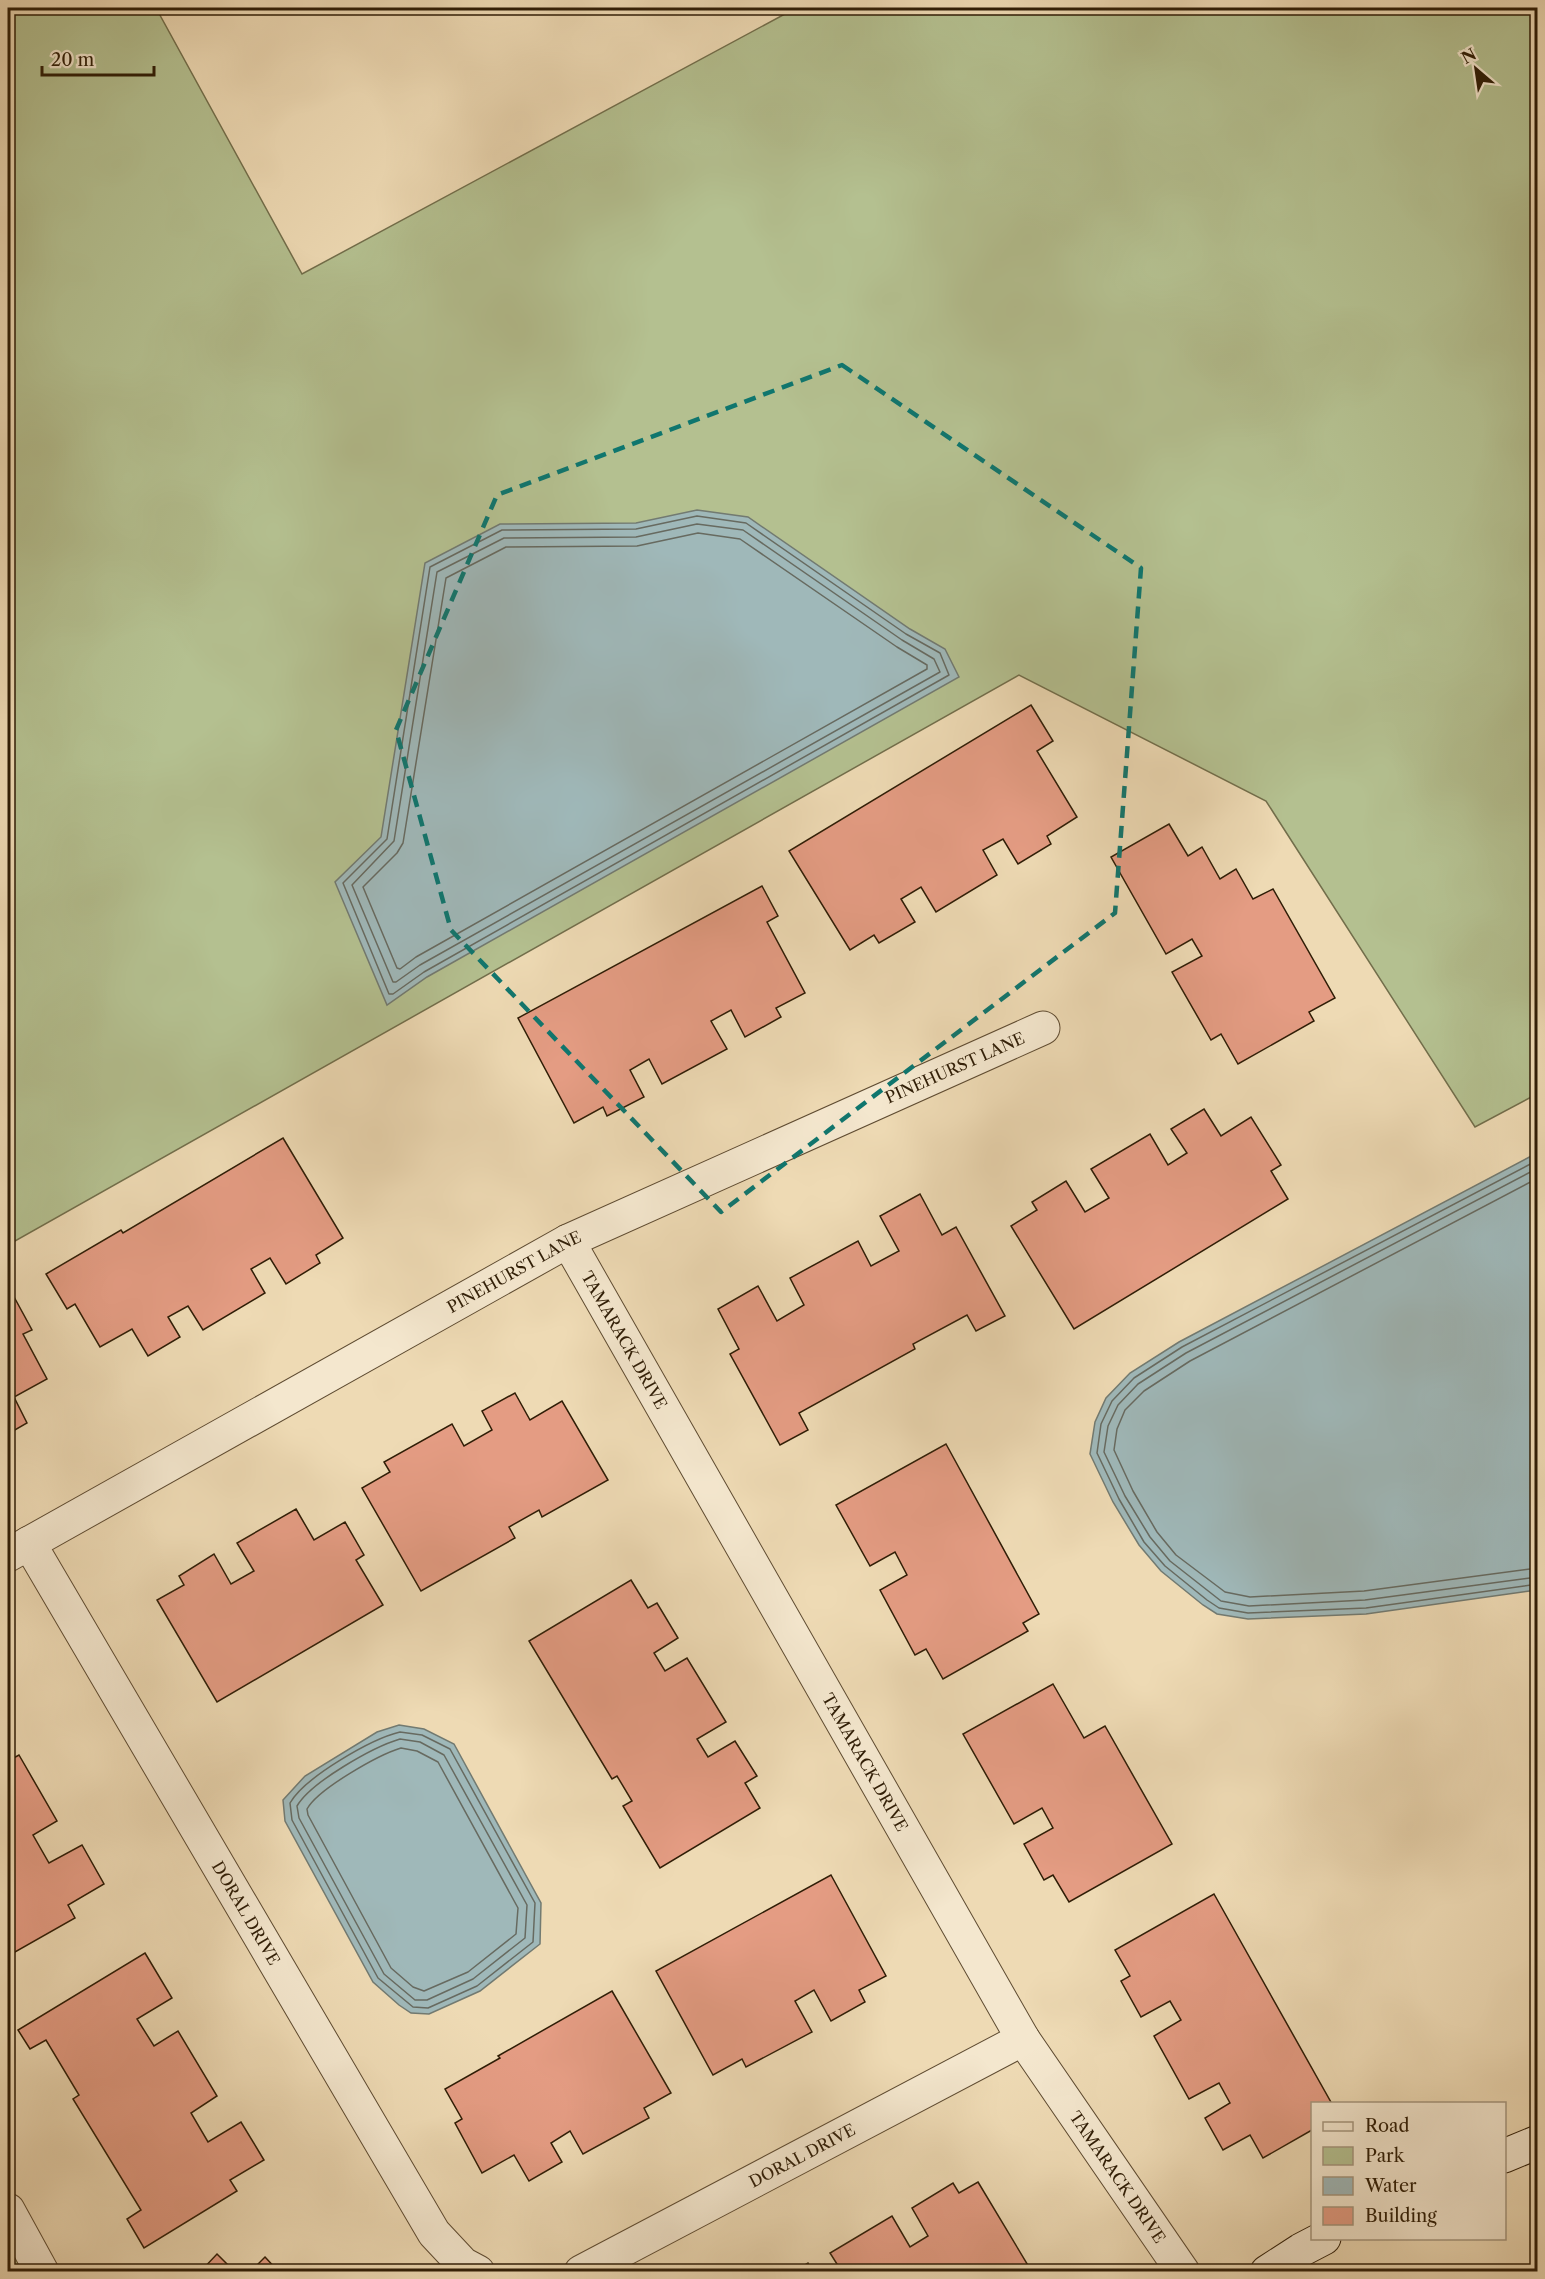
<svg xmlns="http://www.w3.org/2000/svg" width="1545" height="2279" font-family="'Libre Caslon Text',serif">
<rect width="100%" height="100%" fill="#eedab4"/>
<filter id="stains"><feTurbulence type="fractalNoise" baseFrequency=".00333" numOctaves="4"/><feColorMatrix values="0 0 0 0 .2 0 0 0 0 .09 0 0 0 0 .02 0 0 0 .5 -.17"/></filter>
<radialGradient id="worn" r=".72"><stop offset=".6" stop-color="#630" stop-opacity="0"/><stop offset="1" stop-color="#630" stop-opacity=".3"/></radialGradient>
<g fill="#b4c090" stroke="#726e4b" stroke-width="1.5">
<polygon points="8,8 156,8 302,274 796,8 1537,8 1537,1094 1475,1127 1266,801 1019,675 8,1245"/>
<polygon points="8,2210 42,2271 8,2271"/>
</g>
<g fill="#9fb8b9" stroke="#727a71" stroke-width="1.5">
<polygon points="697,510 748,517 910,629 945,649 959,677 427,977 387,1005 335,882 381,837 425,563 500,524 636,523"/>
<polygon points="1537,1153 1537,1590 1366,1614 1248,1619 1217,1614 1203,1605 1161,1571 1139,1545 1113,1502 1090,1454 1095,1422 1106,1398 1130,1373 1179,1342"/>
<polygon points="399,1725 424,1729 454,1744 541,1903 540,1944 480,1991 429,2014 411,2013 399,2005 373,1982 285,1821 283,1800 305,1776 377,1732"/>
</g>
<g fill="none" stroke-linecap="round" stroke-linejoin="round">
<g stroke="#676a60" stroke-width="1.5">
<polygon points="697,516 746,523 906,634 940,653 949,675 424,972 393,994 389,994 343,883 387,839 430,567 502,530 636,529"/>
<polygon points="697,524 743,530 902,640 934,659 940,672 420,965 396,982 393,982 352,885 394,841 437,572 504,538 636,537"/>
<polygon points="698,533 740,539 897,647 927,665 927,669 416,957 400,969 397,968 363,887 397,853 403,843 446,578 506,547 637,546"/>
<polyline points="1538,1160 1182,1347 1134,1378 1112,1401 1101,1424 1097,1453 1119,1499 1144,1542 1165,1566 1207,1600 1219,1608 1248,1613 1366,1608 1538,1584"/>
<polyline points="1538,1168 1186,1353 1138,1384 1118,1405 1108,1426 1104,1452 1125,1496 1150,1537 1170,1561 1221,1601 1249,1606 1365,1600 1538,1577"/>
<polyline points="1538,1178 1190,1361 1144,1391 1125,1410 1117,1429 1114,1450 1133,1491 1157,1532 1176,1555 1225,1592 1250,1597 1364,1591 1538,1568"/>
<path d="M400,1732L422,1735L450,1749L535,1903L533,1942L477,1986L428,2008L413,2007L378,1978L292,1820L290,1803C305,1777 371,1739 400,1732Z"/>
<path d="M400,1739L420,1742L444,1755L527,1905L525,1938L473,1979L427,2000H415L384,1974L299,1818L297,1806C311,1782 373,1747 400,1739Z"/>
<path d="M401,1748L417,1751L438,1762L518,1908L516,1934L468,1972L424,1991L413,1987L391,1968L308,1815L307,1809C318,1789 378,1755 401,1748Z"/>
</g>
</g>
<g fill="#e49c83" stroke="#2f1d06" stroke-width="1.5">
<polygon points="1031,705 1053,741 1037,751 1077,817 1047,836 1051,844 1018,864 1003,839 983,850 997,875 936,912 921,887 901,899 915,922 879,943 874,935 850,950 789,851"/>
<polygon points="1169,824 1188,856 1202,847 1220,879 1236,869 1253,899 1273,889 1335,998 1309,1012 1314,1021 1238,1064 1221,1034 1211,1040 1172,972 1202,956 1192,939 1166,954 1111,857"/>
<polygon points="762,886 778,916 767,922 805,993 776,1008 781,1017 745,1037 731,1010 711,1021 727,1049 662,1084 649,1059 630,1070 644,1097 607,1116 603,1107 574,1123 518,1018"/>
<polygon points="1204,1109 1221,1136 1251,1117 1281,1165 1271,1171 1288,1199 1074,1329 1011,1226 1037,1210 1032,1202 1066,1181 1085,1212 1109,1198 1091,1169 1150,1134 1168,1165 1187,1153 1171,1129"/>
<polygon points="283,1138 343,1238 316,1255 320,1263 286,1284 270,1258 251,1269 265,1293 203,1330 188,1306 168,1317 180,1337 148,1356 132,1329 100,1347 75,1304 67,1309 46,1274 121,1230 123,1233"/>
<polygon points="920,1194 942,1235 956,1227 1005,1316 976,1331 967,1315 913,1344 915,1349 799,1413 808,1430 780,1445 730,1354 739,1349 718,1309 758,1286 777,1321 804,1305 790,1278 858,1241 871,1266 899,1251 880,1216"/>
<polygon points="13,1295 32,1330 23,1334 47,1379 14,1397 27,1423 8,1434 8,1298"/>
<polygon points="515,1393 530,1420 562,1401 608,1480 542,1517 539,1510 509,1527 515,1538 421,1591 362,1488 390,1472 384,1462 452,1424 464,1446 492,1430 482,1411"/>
<polygon points="946,1444 1039,1614 1023,1623 1028,1631 943,1679 926,1649 915,1655 880,1590 907,1575 895,1552 870,1566 836,1505"/>
<polygon points="296,1509 314,1540 345,1522 364,1555 356,1560 383,1605 217,1702 157,1600 184,1585 179,1576 214,1554 231,1584 254,1571 237,1543"/>
<polygon points="631,1580 648,1608 657,1603 678,1638 654,1653 665,1671 687,1658 726,1722 697,1739 708,1757 735,1741 757,1776 745,1783 760,1808 660,1868 623,1806 632,1801 617,1776 612,1779 529,1641"/>
<polygon points="1053,1684 1084,1738 1105,1726 1172,1844 1069,1902 1053,1875 1044,1880 1024,1844 1053,1828 1042,1808 1014,1824 963,1734"/>
<polygon points="19,1755 57,1821 33,1835 49,1863 82,1845 104,1884 68,1905 75,1918 8,1956 8,1761"/>
<polygon points="831,1875 886,1976 859,1990 865,2002 831,2021 814,1990 795,2001 812,2032 746,2067 742,2059 713,2075 656,1971"/>
<polygon points="1214,1894 1332,2104 1312,2104 1312,2130 1263,2158 1250,2135 1223,2150 1205,2118 1230,2103 1219,2083 1189,2099 1154,2036 1181,2020 1170,2001 1141,2017 1121,1981 1130,1976 1115,1950"/>
<polygon points="145,1953 172,1998 137,2019 154,2046 178,2031 217,2096 191,2113 208,2142 241,2122 264,2160 230,2180 237,2191 144,2248 127,2219 141,2210 73,2099 79,2095 46,2040 30,2049 18,2030"/>
<polygon points="612,1991 671,2093 644,2108 649,2118 583,2154 570,2131 551,2143 562,2162 529,2181 514,2155 482,2173 455,2123 462,2119 445,2089 500,2058 498,2056"/>
<polygon points="978,2182 1032,2272 842,2272 830,2253 892,2216 910,2247 928,2236 912,2208 953,2183 959,2193"/>
<polygon points="217,2254 235,2272 200,2272"/>
<polygon points="265,2257 279,2272 250,2272"/>
<polygon points="808,2263 813,2272 793,2272"/>
</g>
<g fill="none" stroke-linecap="round" stroke-linejoin="round">
<g stroke="#5f4c32" stroke-width="35">
<g id="street">
<path id="s1" d="M568,1241L1023,2039L1183,2272"/>
<path id="s2" d="M29,1543L434,2233L463,2264L478,2272"/>
<path id="s3" d="M8,1555L568,1241L1043,1028"/>
<polyline points="8,2210 42,2272"/>
<path id="s4" d="M581,2272L1023,2039"/>
</g>
</g>
<g stroke="#2f1d06" stroke-width="35">
<g id="secondary">
<polyline points="1504,2156 1538,2142"/>
<polyline points="1267,2272 1301,2250 1324,2238"/>
</g>
</g>
<use href="#street" stroke="#f4e7ce" stroke-width="33"/>
<use href="#secondary" stroke="#f4e7ce" stroke-width="33"/>
</g>
<path fill="none" stroke="#0f766e" stroke-width="4.5" stroke-dasharray="12 8" stroke-linejoin="round" d="M842,365L1141,568L1115,913L721,1212L451,930L396,730L497,495Z"/>
<g text-anchor="middle" stroke-width="4.5" stroke-linejoin="round" paint-order="stroke">
<g font-size="16" fill="#2f1d06" stroke="#f4e7ce">
<text dy="6" stroke="none"><textPath href="#s3" startOffset="1066">PINEHURST LANE</textPath></text>
<text dy="6" stroke="none"><textPath href="#s3" startOffset="580">PINEHURST LANE</textPath></text>
<text dy="6" stroke="none"><textPath href="#s1" startOffset="114">TAMARACK DRIVE</textPath></text>
<text dy="6" stroke="none"><textPath href="#s1" startOffset="600">TAMARACK DRIVE</textPath></text>
<text dy="6" stroke="none"><textPath href="#s2" startOffset="429">DORAL DRIVE</textPath></text>
<text dy="6" stroke="none"><textPath href="#s4" startOffset="250">DORAL DRIVE</textPath></text>
<text dy="6" stroke="none"><textPath href="#s1" startOffset="1086">TAMARACK DRIVE</textPath></text>
</g>
</g>
<rect width="1545" height="2279" fill="none" stroke="#eedab4" stroke-width="30"/>
<rect x="9" y="9" width="1527" height="2261" fill="none" stroke="#2f1d06" stroke-width="3"/>
<rect x="15" y="15" width="1515" height="2249" fill="none" stroke="#2f1d06" stroke-width="1.5"/>
<rect x="1311" y="2102" width="195" height="138" fill="#f4e7ce" stroke="#a5967e" stroke-width="1.5"/>
<rect x="1323" y="2122" width="30" height="9" fill="#f4e7ce" stroke="#a5967e" stroke-width="1.5"/>
<text x="1365" y="2132" font-size="18" fill="#2f1d06">Road</text>
<rect x="1323" y="2147" width="30" height="18" fill="#b4c090" stroke="#a5967e" stroke-width="1.5"/>
<text x="1365" y="2162" font-size="18" fill="#2f1d06">Park</text>
<rect x="1323" y="2177" width="30" height="18" fill="#9fb8b9" stroke="#a5967e" stroke-width="1.5"/>
<text x="1365" y="2192" font-size="18" fill="#2f1d06">Water</text>
<rect x="1323" y="2207" width="30" height="18" fill="#e49c83" stroke="#a5967e" stroke-width="1.5"/>
<text x="1365" y="2222" font-size="18" fill="#2f1d06">Building</text>
<g transform="translate(1476 69) rotate(331)" stroke="#f4e7ce" stroke-width="4.5" paint-order="stroke">
<path d="M0-4.5L10 22L0 15L-10 22Z" fill="#2f1d06"/>
<text y="-9" font-size="16" font-weight="bold" text-anchor="middle" fill="#2f1d06">N</text>
</g>
<path d="M42 66v9h112v-9" fill="none" stroke="#2f1d06" stroke-width="3"/>
<text x="51" y="66" font-size="18" fill="#2f1d06" stroke="#f4e7ce" stroke-width="4.5" paint-order="stroke">20 m</text>
<rect width="100%" height="100%" filter="url(#stains)"/>
<rect width="100%" height="100%" fill="url(#worn)"/>
</svg>
